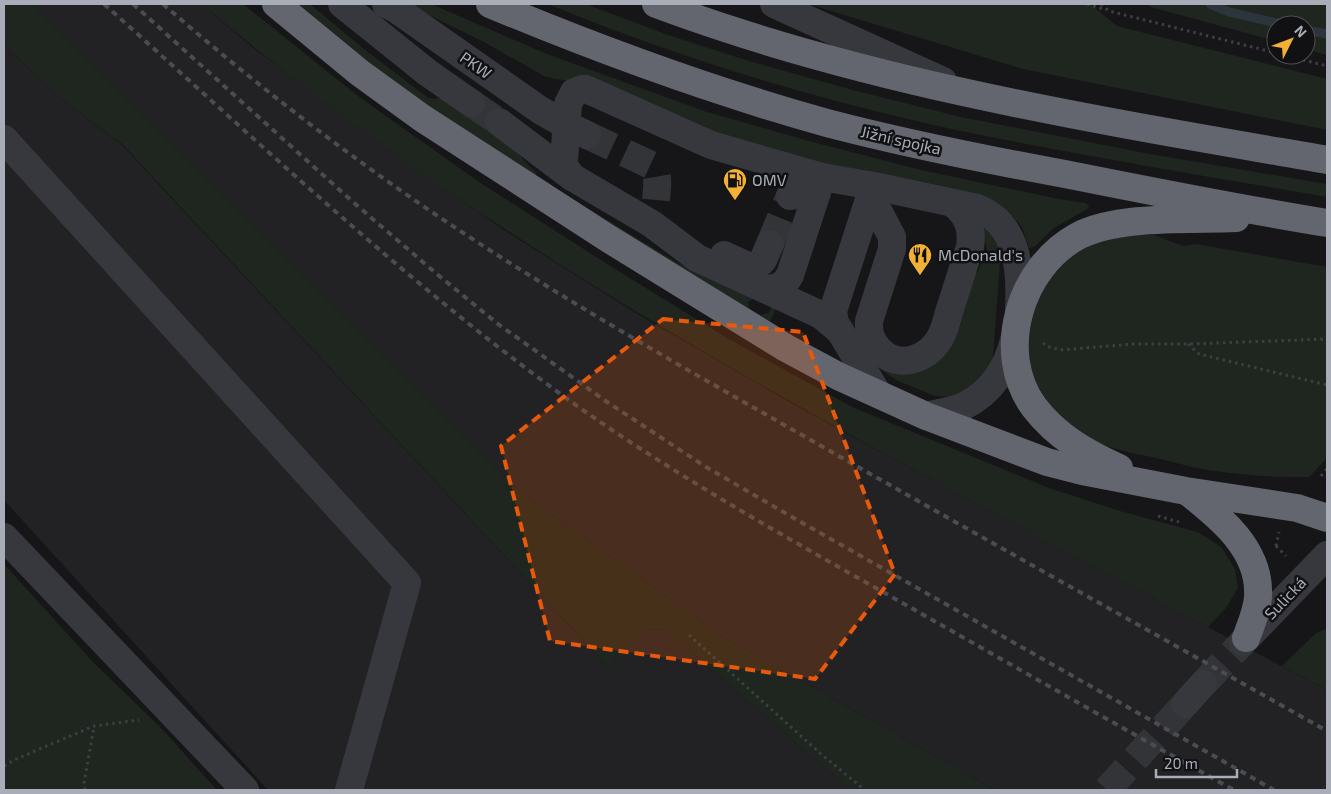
<svg xmlns="http://www.w3.org/2000/svg" width="1331" height="794" font-family="'Exo 2',sans-serif">
<rect width="100%" height="100%" fill="#161618"/>
<g fill="#222225">
<polygon points="32,4 202,4 252,47 376,140 504,230 644,318 798,407 933,480 1132,587 1327,690 1327,790 995,790 725,638 519,491"/>
<polygon points="4,45 59,97 122,145 607,666 643,630 665,629 850,790 268,790 4,500"/>
</g>
<g fill="#1e261f" fill-rule="evenodd">
<polygon points="4,4 32,4 519,491 725,638 995,790 850,790 665,629 643,630 607,666 123,145 59,97 4,45"/>
<path d="M202,4H243L358,96L479,182L612,267L727,338L852,407L1049,488L1120,511L1197,532L1211,540L1222,548L1235,569L1238,588L1226,608L1208,627C1104,573 1001,517 898,461C654,328 414,185 202,4Z"/>
<path d="M298,4H310L364,49L427,97C434,101 442,96 450,99C467,110 486,121 502,135C515,147 522,161 537,173L535,176L676,262L749,295L752,290L777,302L778,304L769,324C655,254 539,185 429,108C384,76 341,39 298,4ZM758,296L771,301L772,305L769,313L761,315L749,308L748,302Z"/>
<polygon points="406,4 431,4 547,54 704,111 809,141 921,170 1059,199 1085,203 1088,205 1089,208 1054,228 1034,247 1029,248 1022,227 1014,218 997,205 716,139 578,82 556,79 544,76 484,42"/>
<path d="M548,4H586L665,34L749,61L853,90L961,117L1150,154L1327,184V197C1205,176 1083,156 961,131C821,101 681,59 548,4Z"/>
<polygon points="808,4 1090,4 1117,26 1327,79 1327,130 1023,69"/>
<polygon points="1147,4 1327,4 1327,55 1306,49 1306,25 1276,25 1276,41 1151,7"/>
<polygon points="977,224 992,230 1001,249 993,356 992,362 975,386 954,397 935,396 896,380 877,367 879,359 908,370 978,271 987,250 986,245"/>
<path d="M1136,235H1154L1183,246L1196,244L1327,267V458L1309,477C1276,478 1241,475 1208,470C1189,467 1170,461 1152,457C1124,451 1094,446 1071,428C1029,395 1015,336 1041,289C1045,283 1051,277 1056,272C1064,263 1071,254 1081,249C1098,240 1117,238 1136,235Z"/>
<polygon points="4,564 92,661 163,730 217,790 4,790"/>
<polygon points="1327,629 1327,690 1282,666 1316,633"/>
</g>
<g fill="none" stroke-linecap="round" stroke-linejoin="round">
<g stroke="#2c353c" stroke-width="9">
<polyline points="1210,4 1229,12 1286,25"/>
<polyline points="1306,30 1327,34"/>
</g>
<g stroke="#333438" stroke-width="28" stroke-dasharray="28 14" stroke-linecap="butt">
<polyline points="471,103 499,122"/>
<path d="M587,135L651,165C660,174 657,188 656,200"/>
<polyline points="770,244 790,196"/>
<polyline points="1203,684 1243,642"/>
<polyline points="1107,790 1185,704"/>
</g>
<g stroke="#3d3f44" stroke-width="3" stroke-dasharray="2.5 4" stroke-linecap="butt">
<polyline points="1087,4 1106,10"/>
<polyline points="1101,4 1109,11 1276,53"/>
<polyline points="1284,55 1327,66"/>
<polyline points="1043,343 1046,346 1060,350 1133,344 1188,344 1327,339"/>
<polyline points="1188,344 1199,354 1327,385"/>
<polyline points="1321,476 1327,469"/>
<polyline points="1158,516 1179,522"/>
<polyline points="1276,546 1279,532"/>
<polyline points="1276,546 1286,556"/>
<polyline points="689,635 822,755 865,790"/>
<polyline points="4,766 16,759 94,726 139,720"/>
<polyline points="85,790 84,783 94,727"/>
</g>
<g stroke="#37383d" stroke-width="28">
<polyline points="342,4 428,73 471,103"/>
<polyline points="386,4 396,9 540,110 566,125 587,135"/>
<polyline points="774,4 943,81"/>
<polyline points="499,122 572,177"/>
<polyline points="4,139 407,583 349,790"/>
<path d="M784,166C797,175 796,183 790,196"/>
<path d="M871,197L892,237V249L869,321C868,334 873,346 884,354C903,369 929,357 940,338C945,330 947,318 950,309C957,288 963,267 970,247C973,228 967,213 952,203"/>
<polyline points="724,255 748,266 757,266 763,260 770,244"/>
<path d="M766,289C777,289 785,285 790,275L822,177"/>
<polyline points="840,331 835,323 833,311 873,187"/>
<path d="M878,394L840,331L821,315L697,258L652,224L572,177L564,166V161L568,104L574,92L582,89H586L711,145L822,177L874,186L977,208C1018,224 1021,269 1019,308"/>
<path d="M926,416C938,413 953,411 964,406C991,393 1007,368 1014,340"/>
<polyline points="4,537 245,790"/>
<polyline points="1243,642 1327,555"/>
<polyline points="1185,704 1203,684"/>
</g>
<g stroke="#63666e" stroke-width="28">
<polyline points="276,4 360,73 422,118 609,239 786,348 838,376 926,416 1047,462 1082,471 1186,491 1297,508 1327,518"/>
<path d="M490,4C600,50 712,91 827,123C907,144 988,160 1070,175C1155,192 1241,209 1327,223"/>
<path d="M656,4C870,84 1103,121 1327,160"/>
<path d="M1119,468C1086,453 1057,437 1034,407C994,352 1020,267 1078,236C1119,215 1189,220 1236,218"/>
<path d="M1188,492C1221,518 1261,550 1258,597C1257,611 1251,625 1246,638"/>
</g>
<g stroke="#4a4c52" stroke-width="4" stroke-dasharray="6 5" stroke-linecap="butt">
<path d="M104,4C259,142 410,287 580,408C677,476 780,534 883,592C1000,658 1116,725 1234,790"/>
<polyline points="133,4 353,202 438,275 498,324 607,402 706,467 792,517 1274,790"/>
<path d="M163,4C265,93 374,176 488,249C595,318 705,380 816,443C986,540 1157,635 1327,731"/>
</g>
</g>
<path fill="#e8590c" fill-opacity="0.2" stroke="#e8590c" stroke-width="4" stroke-dasharray="10 6" stroke-linejoin="round" d="M663,319L803,332L895,574L815,679L550,641L501,446Z"/>
<defs>
<g id="fuel-pin" transform="scale(1.25)"><path d="M0 17L-7.5 6A9.5 9.5 0 1 1 7.5 6Z" fill="#f2b134" stroke="#111113"/><path d="M-5.5-6h7V0h2V4h1.3V-2.5L3-4.5l.8-.8L6-3V5H2.5V1h-1V6h-7ZM-4.2-4.7v3.2H.2V-4.7Z" fill="#111"/></g>
<g id="restaurant-pin" transform="scale(1.25)"><path d="M0 17L-7.5 6A9.5 9.5 0 1 1 7.5 6Z" fill="#f2b134" stroke="#111113"/><path d="M-5-6h1v4h1v-4h1v4h1v-4h1v5L-1.5 .5V6h-2V.5L-5-1ZM5-6V6H3V1.5H1.5Q1.5-4 5-6Z" fill="#111"/></g>
</defs>
<g fill-rule="evenodd">
<use href="#fuel-pin" x="735" y="180"/>
<use href="#restaurant-pin" x="920" y="255"/>
</g>
<g text-anchor="middle" stroke-width="5" stroke-linejoin="round" paint-order="stroke">
<g font-size="16" fill="#a8adb8" stroke="#111113">
<text transform="translate(476 65) rotate(35)" y="6">PKW</text>
<text transform="translate(901 140) rotate(13)" y="6">Jižní spojka</text>
<text transform="translate(1285 598) rotate(-46)" y="6">Sulická</text>
</g>
<g font-size="16" fill="#a8adb8" stroke="#111113" text-anchor="start">
<text x="752" y="186">OMV</text>
<text x="938" y="261">McDonald's</text>
</g>
</g>
<rect width="1331" height="794" fill="none" stroke="#a8adb8" stroke-width="10"/>
<g transform="translate(1291 40) rotate(48)"><circle r="24" fill="#111113" stroke="#4d4f55"/>
<path d="M0-4L9 19L0 12L-9 19Z" fill="#f2b134"/>
<text y="-8" font-size="14" font-weight="bold" text-anchor="middle" fill="#a8adb8">N</text>
</g>
<path d="M1156 769v8h81v-8" fill="none" stroke="#a8adb8" stroke-width="2.5"/>
<text x="1164" y="769" font-size="15" fill="#a8adb8" stroke="#111113" stroke-width="4" paint-order="stroke">20 m</text>
</svg>
